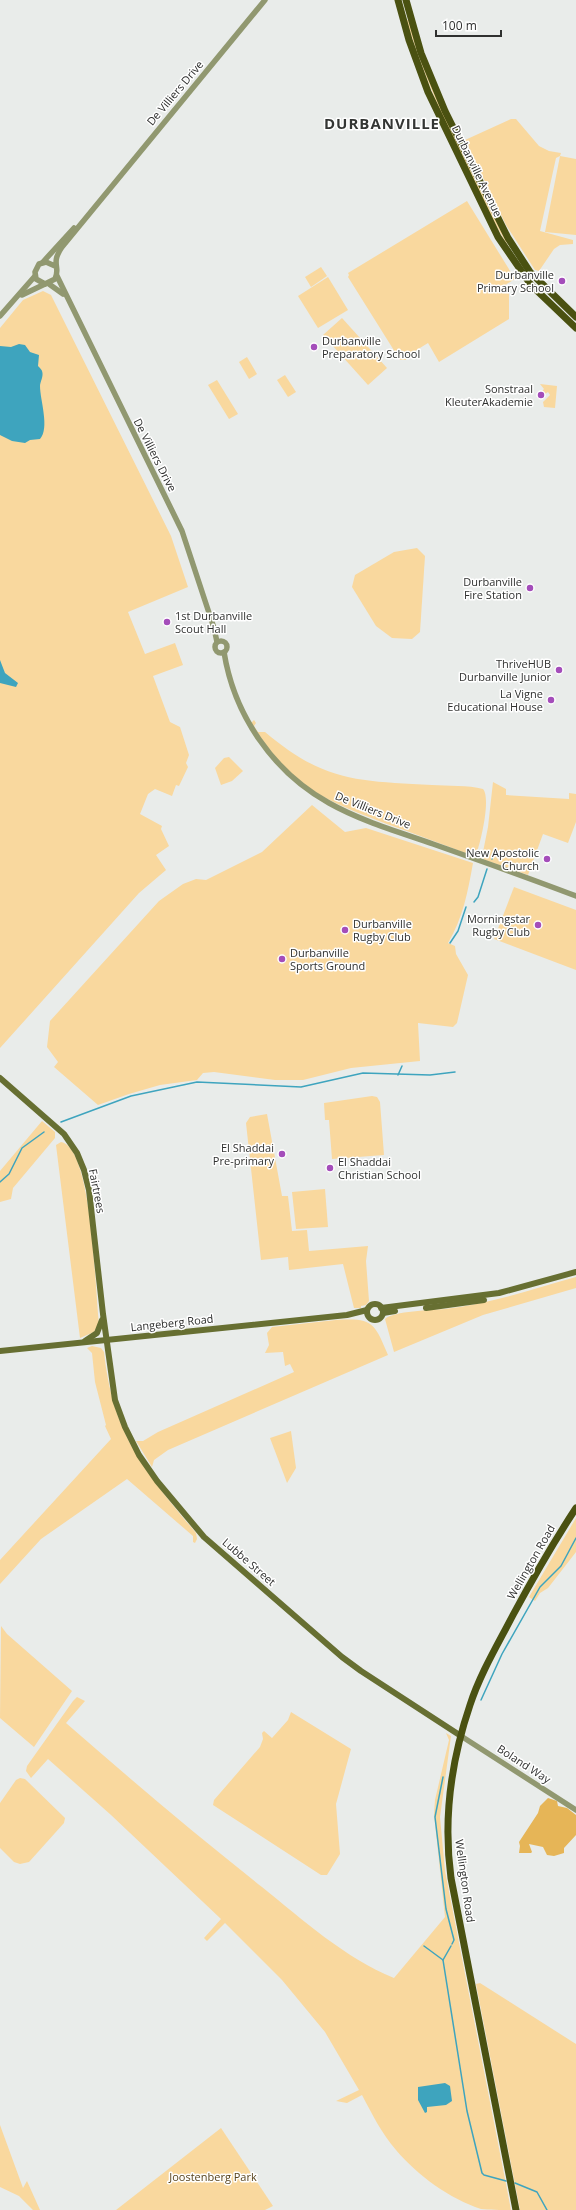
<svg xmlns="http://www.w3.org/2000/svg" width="576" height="2210" font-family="'Open Sans',sans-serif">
<rect width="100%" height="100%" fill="#e9ecea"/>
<g fill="#f9d89e">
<path d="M406,20H408L510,250C468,177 432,100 406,20Z"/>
<polygon points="511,119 516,119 539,146 549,151 561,153 560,156 576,159 576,235 545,232 560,156 556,158 540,231 573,240 573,244 560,245 554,249 539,271 535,270 506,225 465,140"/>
<polygon points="467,201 515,279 505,285 509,294 509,319 439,362 428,343 407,356 406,360 400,360 348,277 349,275 348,273"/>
<polygon points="321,267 327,276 311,287 305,277"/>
<polygon points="328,277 348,310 318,328 298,296"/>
<polygon points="43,291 51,295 171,536 188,587 128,612 145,654 175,643 183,665 153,676 170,722 180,727 189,755 186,763 188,767 179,786 176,785 172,796 155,789 148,794 140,814 162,826 161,829 169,846 156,855 166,870 139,893 0,1048 0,328 23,300"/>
<polygon points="342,318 387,368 368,385 323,335"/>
<polygon points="247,357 257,374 249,379 239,362"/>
<polygon points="285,375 296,392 288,397 277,380"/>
<polygon points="217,380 238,414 229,419 208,385"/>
<polygon points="540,384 557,386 555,408 544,407 543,402 550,395 548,392 545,394 542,391 544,389"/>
<polygon points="417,548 425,556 420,632 412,639 392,638 376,626 352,587 355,575 394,552"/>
<path d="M254,720L256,723L254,726L258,732H265C324,782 358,781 432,785C448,786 468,785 483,789C491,798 481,841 477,852L470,855C443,844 415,834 387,824C356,812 324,801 297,779C278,763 264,743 251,723Z"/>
<polygon points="229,757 243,771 232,781 221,785 215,768 224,758"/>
<polygon points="493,782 506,789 506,795 569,799 569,793 576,794 576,822 568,843 543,834 528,875 485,860 482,857 488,827"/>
<path d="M312,805L345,832L366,828L473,863C468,891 463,918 448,943L455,946L456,954L468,975L457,1023L453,1027L418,1023L420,1061L351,1068L303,1080H275L214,1072L203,1073L197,1080L160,1085L129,1094L98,1105L54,1067L58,1062L47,1047L50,1021L159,901L183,884L196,879L206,880L262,852Z"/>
<polygon points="514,887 576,910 576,970 494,939"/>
<polygon points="372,1096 377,1097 380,1102 384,1155 332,1159 329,1120 325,1120 324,1103"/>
<polygon points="267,1114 282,1196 288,1196 292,1231 307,1230 309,1251 368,1246 366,1261 369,1301 366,1305 361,1306 361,1308 354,1308 343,1264 289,1270 288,1257 261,1260 246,1123 250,1117"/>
<polygon points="42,1121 55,1132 55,1138 13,1188 11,1199 0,1202 0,1171"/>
<path d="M61,1142C93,1147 95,1295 99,1323L94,1332L80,1338L56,1145Z"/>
<polygon points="325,1189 328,1227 296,1229 292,1192"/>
<path d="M576,1277V1288L483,1315L394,1352L385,1319C394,1311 431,1310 445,1309C490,1304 533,1289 576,1277Z"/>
<path d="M336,1320C373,1318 374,1322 388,1355L168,1450L154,1460L152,1467L136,1441H143L158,1432L294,1372L290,1364L285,1366L283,1352L265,1353L269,1345L267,1333L272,1327Z"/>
<path d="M92,1346L101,1348L104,1352C113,1436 145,1471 196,1533L197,1539L195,1543L193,1542V1536L127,1479L41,1539L0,1584V1560L111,1439L105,1426L106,1425L95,1382L92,1353L87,1348Z"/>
<polygon points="291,1431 296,1468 287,1483 270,1438"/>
<polygon points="576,1518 576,1552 548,1588 540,1593 535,1601 529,1597"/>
<polygon points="1,1626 7,1634 72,1691 34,1747 0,1718"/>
<path d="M77,1697L85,1701L66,1723C130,1779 195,1834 262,1887C303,1920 345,1958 394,1978L445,1917L434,1814L435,1800L449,1740L446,1733L451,1736L440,1817L445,1871L511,2210C502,2210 489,2210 481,2209C450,2199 417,2175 396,2150C382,2134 372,2114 362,2095L347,2103L336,2101L359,2090L325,2032L282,1980L225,1923L207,1941L204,1938L221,1919L111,1815L48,1759L31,1778L26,1771L27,1766L73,1701Z"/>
<polygon points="291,1712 351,1749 336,1804 340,1854 327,1875 321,1875 213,1805 214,1800 260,1747 263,1739 262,1733 264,1731 272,1738 288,1720"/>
<polygon points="20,1778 25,1779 65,1818 64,1823 29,1862 20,1864 14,1862 0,1848 0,1803 16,1780"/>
<polygon points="480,1983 576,2044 576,2210 520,2210 476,1984"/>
<polygon points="0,2125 23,2188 27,2181 40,2210 33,2210 19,2196 0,2187"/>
<polygon points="221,2128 273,2206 265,2210 116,2210"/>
</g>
<polygon fill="#e6b557" points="548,1798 557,1801 558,1806 567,1808 576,1815 576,1835 564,1848 564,1853 554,1856 547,1855 543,1847 529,1844 532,1852 531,1853 519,1853 520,1846 519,1842 538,1813 540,1806"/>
<g fill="#3ea4be">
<path d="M19,344L25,345L30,352L39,355L38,366C39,367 42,370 42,371C44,376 40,382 40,386C40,400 50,428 40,439L30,440L25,443L12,441L0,435V346L11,347Z"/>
<polygon points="0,660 5,673 18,683 16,687 0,683"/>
<polygon points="445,2083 450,2086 452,2101 446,2105 427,2107 427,2112 425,2113 418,2100 418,2087"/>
</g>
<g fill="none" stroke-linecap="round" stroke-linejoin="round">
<g stroke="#3ea4be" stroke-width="1.5">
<polyline points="492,859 493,857"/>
<polyline points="474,902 478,897 487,869"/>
<polyline points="450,943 458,931 466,907"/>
<polyline points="398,1075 402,1066"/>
<polyline points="61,1122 131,1096 197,1082 301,1087 363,1073 430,1075 455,1072"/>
<polyline points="0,1182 9,1174 22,1148 44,1132"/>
<polyline points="481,1700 502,1654 540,1587 561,1566 576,1538"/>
<polyline points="443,1777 435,1817 446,1909 454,1940 452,1944"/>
<polyline points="424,1946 443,1960 467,2111 482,2173 484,2175 506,2181"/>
<polyline points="443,1960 451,1946"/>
<polyline points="515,2183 537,2192 547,2210"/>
</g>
<g stroke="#919870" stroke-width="5.5">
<polyline points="43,262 74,228"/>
<path d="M55,266L46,262L39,264L35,272L36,279L45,284L55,279C61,267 50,264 62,247L265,0"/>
<polyline points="57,276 182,531 214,628 217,642"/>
<polyline points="49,284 63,294"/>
<polyline points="22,295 45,284"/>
<polyline points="0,316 35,276"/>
<circle cx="221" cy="647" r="6"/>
<path d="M224,652C234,715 273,772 329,803C361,821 399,832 433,844C481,861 529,878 576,896"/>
<polyline points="461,1736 576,1810"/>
</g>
<g stroke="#676f32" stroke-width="6">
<polyline points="0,1078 64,1134 77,1153 84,1170 89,1190 103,1314 115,1400 125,1427 139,1455 157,1481 204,1537 342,1657 361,1671 461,1736"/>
<circle cx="375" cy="1312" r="8"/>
<polyline points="381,1308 499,1293 576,1272"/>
<polyline points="426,1308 484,1300"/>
<polyline points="383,1313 395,1311"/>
<polyline points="85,1341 97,1333 102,1320"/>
<polyline points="0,1351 347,1315 367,1310"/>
</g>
<g stroke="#4a5111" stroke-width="7">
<polyline points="398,0 409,40 428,92 498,237 531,285 576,328"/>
<polyline points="406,0 421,53 445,111 508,238 530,272 576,317"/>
<path d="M516,2210L451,1878C443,1819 451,1761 470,1705C480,1674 498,1644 513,1615C533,1578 553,1543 576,1508"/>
</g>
</g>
<g fill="#a44dba" stroke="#fff" stroke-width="1.5">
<circle cx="562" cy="281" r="4"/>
<circle cx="314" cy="347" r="4"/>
<circle cx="541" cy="395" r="4"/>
<circle cx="530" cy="588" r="4"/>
<circle cx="167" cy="622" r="4"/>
<circle cx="559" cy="670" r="4"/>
<circle cx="551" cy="700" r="4"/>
<circle cx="547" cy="859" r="4"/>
<circle cx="538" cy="925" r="4"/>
<circle cx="345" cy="930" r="4"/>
<circle cx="282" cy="959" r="4"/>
<circle cx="282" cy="1154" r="4"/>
<circle cx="330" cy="1168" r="4"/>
</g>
<g text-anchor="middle" stroke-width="3" stroke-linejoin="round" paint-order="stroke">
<g font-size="11" fill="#2f302f" stroke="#fff">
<text transform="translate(175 93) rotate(-50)" y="4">De Villiers Drive</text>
<text transform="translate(477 171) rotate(64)" y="4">Durbanville Avenue</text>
<text transform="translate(155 455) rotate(63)" y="4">De Villiers Drive</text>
<text transform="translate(373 810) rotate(22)" y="4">De Villiers Drive</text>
<text transform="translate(97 1191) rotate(79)" y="4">Fairtrees</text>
<text transform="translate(172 1323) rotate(-6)" y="4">Langeberg Road</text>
<text transform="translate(249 1562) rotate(41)" y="4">Lubbe Street</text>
<text transform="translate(531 1562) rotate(-60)" y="4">Wellington Road</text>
<text transform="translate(524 1764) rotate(33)" y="4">Boland Way</text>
<text transform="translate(465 1881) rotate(82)" y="4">Wellington Road</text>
</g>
<g font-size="11" fill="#2f302f" stroke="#fff" text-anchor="end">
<text x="554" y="279">Durbanville<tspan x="554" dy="13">Primary School</tspan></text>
<text x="322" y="345" text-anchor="start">Durbanville<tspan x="322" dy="13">Preparatory School</tspan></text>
<text x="533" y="393">Sonstraal<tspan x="533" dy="13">KleuterAkademie</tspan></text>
<text x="522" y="586">Durbanville<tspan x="522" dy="13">Fire Station</tspan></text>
<text x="175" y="620" text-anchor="start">1st Durbanville<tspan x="175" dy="13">Scout Hall</tspan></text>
<text x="551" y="668">ThriveHUB<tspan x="551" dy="13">Durbanville Junior</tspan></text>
<text x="543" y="698">La Vigne<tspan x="543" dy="13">Educational House</tspan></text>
<text x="539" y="857">New Apostolic<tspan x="539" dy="13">Church</tspan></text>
<text x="530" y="923">Morningstar<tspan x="530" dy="13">Rugby Club</tspan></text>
<text x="353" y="928" text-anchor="start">Durbanville<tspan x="353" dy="13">Rugby Club</tspan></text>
<text x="290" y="957" text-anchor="start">Durbanville<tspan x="290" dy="13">Sports Ground</tspan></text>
<text x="274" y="1152">El Shaddai<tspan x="274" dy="13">Pre-primary</tspan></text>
<text x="338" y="1166" text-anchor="start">El Shaddai<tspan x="338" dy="13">Christian School</tspan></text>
</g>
<g font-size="11" fill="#58441d" stroke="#fff">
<text x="213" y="2181">Joostenberg Park</text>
</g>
<g font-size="15" font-weight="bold" letter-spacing="1" fill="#343634" stroke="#fff">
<text x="382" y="129">DURBANVILLE</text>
</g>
</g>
<path d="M436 30v6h65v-6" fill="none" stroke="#2f302f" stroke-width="2"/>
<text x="442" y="30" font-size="12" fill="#2f302f" stroke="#ffffff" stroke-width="3" paint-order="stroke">100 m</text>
</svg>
